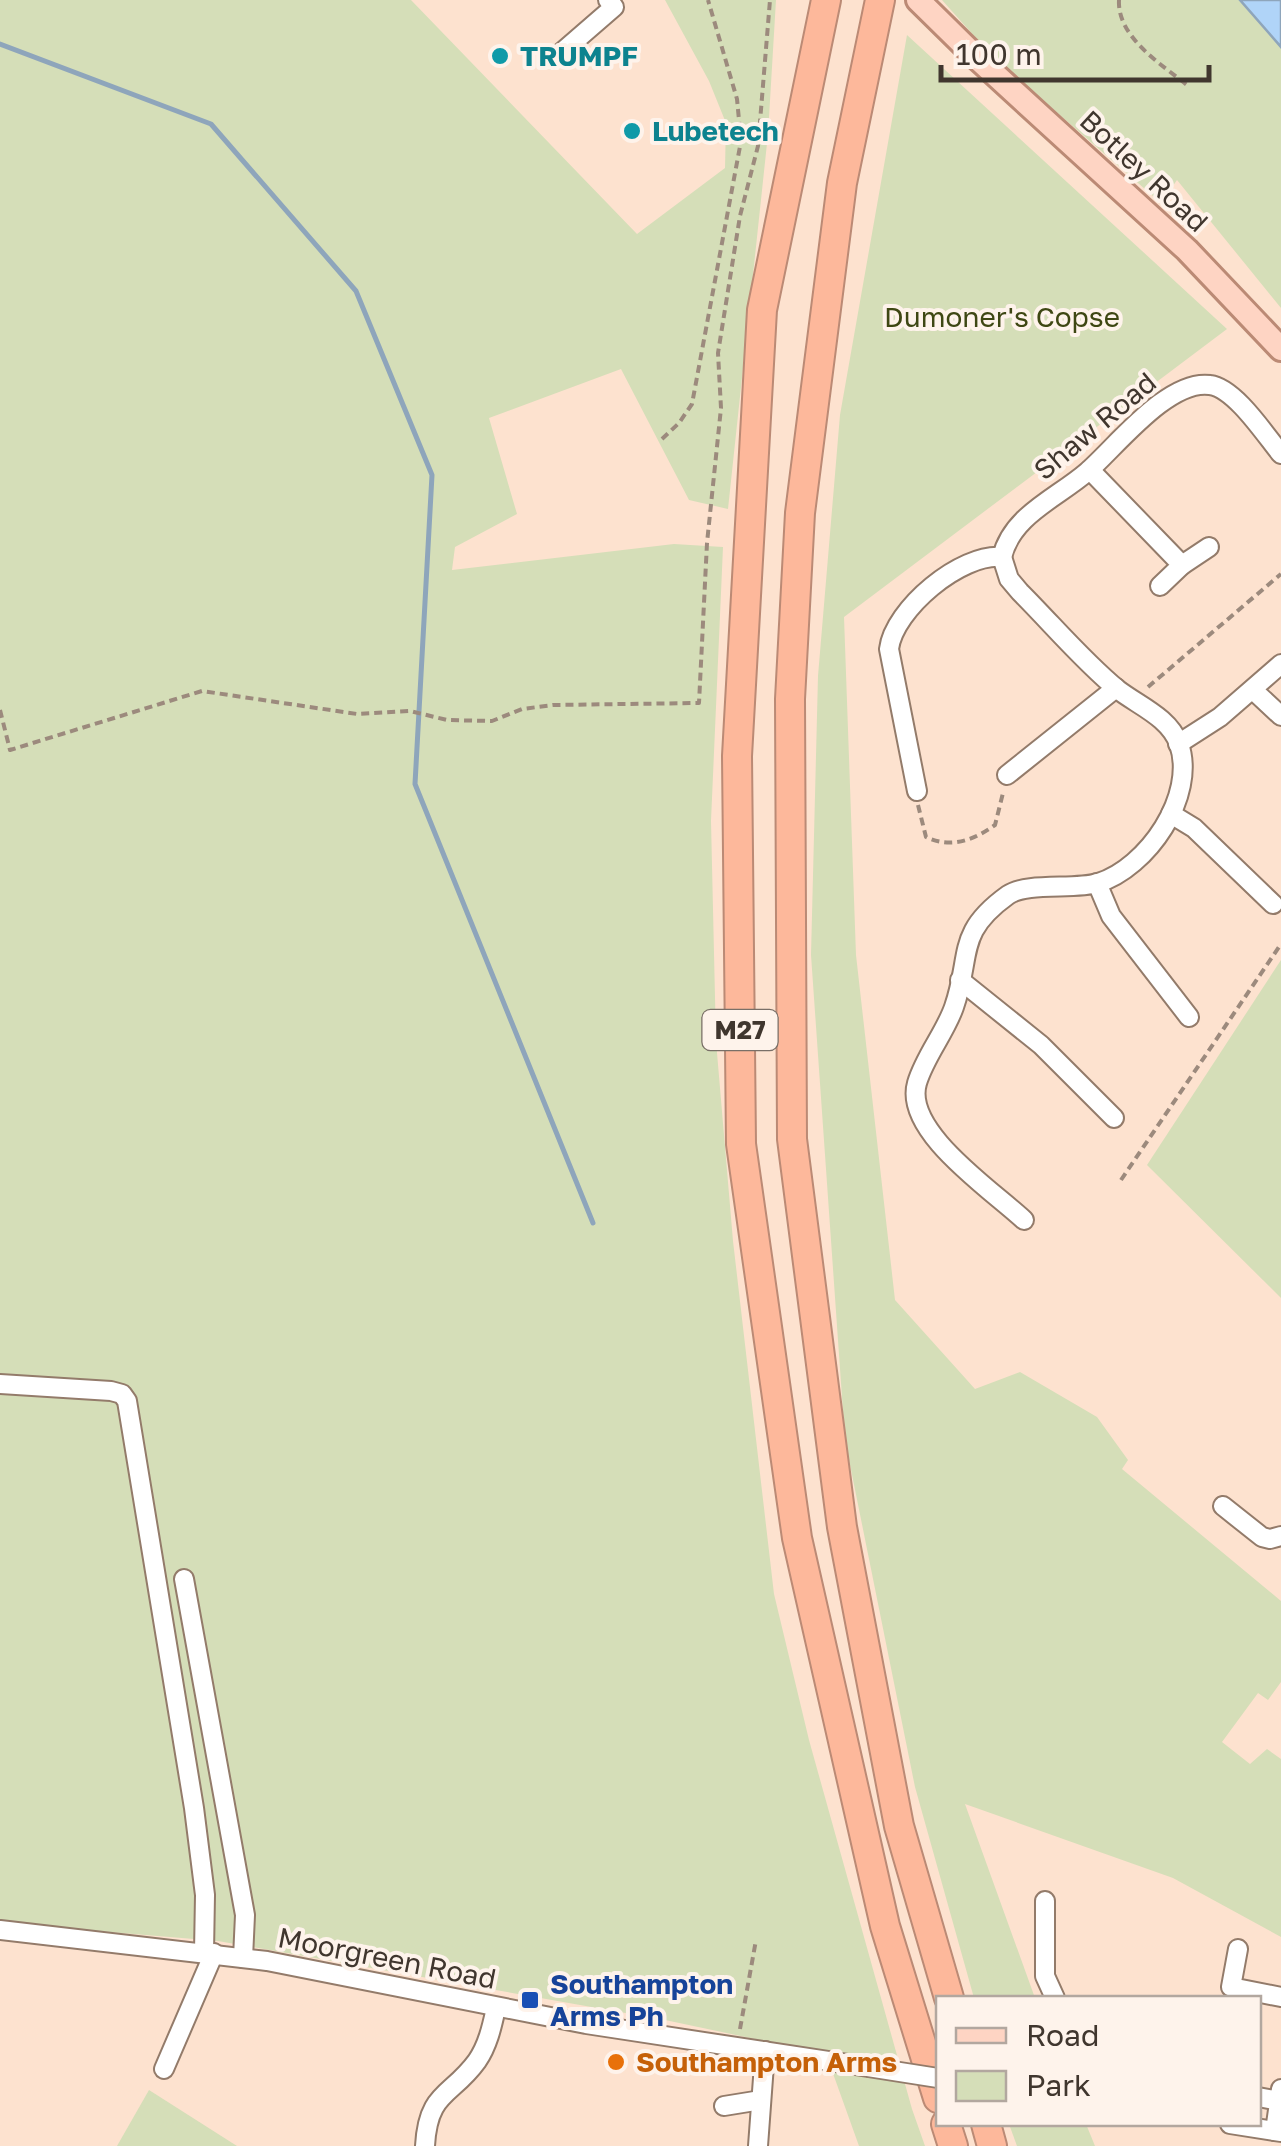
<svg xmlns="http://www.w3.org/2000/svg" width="1281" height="2146" font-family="'Golos Text',sans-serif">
<rect width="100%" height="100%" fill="#fde2cf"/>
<g fill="#d5deb8">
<polygon points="0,0 411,0 637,234 725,168 726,123 709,81 665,0 776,0 768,134 728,509 689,500 621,369 489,418 517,514 455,547 452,570 674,544 723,547 711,821 716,1041 733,1241 774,1594 809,1740 912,2109 925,2146 859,2146 826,2054 665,2020 218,1941 0,1923"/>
<polygon points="942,0 1281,0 1281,308 1177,180 1161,203 992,56"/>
<polygon points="907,35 1227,329 844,617 856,955 895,1300 975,1389 1020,1372 1097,1417 1128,1460 1122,1469 1281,1601 1281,1682 1268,1700 1258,1693 1222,1742 1250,1764 1267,1749 1281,1759 1281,1937 1173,1878 965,1804 1035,1998 974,1998 915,1787 845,1440 811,955 818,676 840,415"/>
<polygon points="1281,960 1281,1298 1147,1165"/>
<polygon points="149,2090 237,2146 117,2146"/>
<polygon points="1009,2124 1086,2124 1095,2146 1017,2146"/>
</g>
<polygon fill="#b0d4f8" stroke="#8ea5bb" stroke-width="2.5" points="1240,0 1281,0 1281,47"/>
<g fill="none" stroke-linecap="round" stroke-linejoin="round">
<polyline stroke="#8ea5bb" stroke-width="5" points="0,44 211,124 356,291 432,475 415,784 593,1223"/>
<g stroke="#937b6a" stroke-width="22">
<g id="minor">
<polyline points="554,59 614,7 608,0"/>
<polyline points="1090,470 1182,565 1160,586"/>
<path d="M1002,557L1009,579L1020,592C1052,624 1083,661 1117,689C1139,706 1169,717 1179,744C1197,796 1147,868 1098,883C1074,890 1027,882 1008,895C955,933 972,955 954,1007C945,1033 925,1056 917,1083C903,1131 992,1190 1024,1220"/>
<path d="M1002,557C1012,515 1057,498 1087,472C1116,447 1168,379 1210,385C1235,388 1266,436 1281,454"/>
<polyline points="1182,565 1209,547"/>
<polyline points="1253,690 1281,716"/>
<polyline points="1178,744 1220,717 1281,664"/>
<polyline points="1007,775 1116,688"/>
<path d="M917,791L889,649C894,609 961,553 1002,557"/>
<polyline points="1171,814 1194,828 1273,904"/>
<polyline points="1097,883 1111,916 1189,1017"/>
<polyline points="960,980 1041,1045 1114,1118"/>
<polyline points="0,1384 111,1391 122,1394 127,1401 194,1808 205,1895 204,1952"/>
<polyline points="1223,1506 1262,1537 1270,1539 1281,1536"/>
<polyline points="184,1579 245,1915 243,1958"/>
<polyline points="1045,1901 1045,1976 1055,1998"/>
<polyline points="0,1930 267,1961 586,2024 868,2067"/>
<polyline points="1238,1949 1231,1987 1281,1997"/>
<polyline points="164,2069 214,1953"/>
<polyline points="1258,2097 1279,2101"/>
<polyline points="724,2106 761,2100"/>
<polyline points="1230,2124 1281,2132"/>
<polyline points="1275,2131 1281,2089"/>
<path d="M425,2146C428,2091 451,2097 477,2061C488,2045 492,2026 496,2008"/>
<polyline points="758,2146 765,2051"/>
</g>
</g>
<g stroke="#bb8a75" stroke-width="28">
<polyline id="major" points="918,0 978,59 1187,250 1281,349"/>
</g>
<g stroke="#bb8a75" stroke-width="32">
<g id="highway">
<polyline points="826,0 762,310 737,756 741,1144 797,1538 885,1926 938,2098"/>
<polyline points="880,0 842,183 800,513 790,699 792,1139 842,1527 899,1826 949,1998"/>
<polyline points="946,2124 953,2146"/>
<polyline points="986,2124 992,2146"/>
</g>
</g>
<g stroke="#9c8a7d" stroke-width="4" stroke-dasharray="8 5" stroke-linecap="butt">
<path d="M1119,0C1117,37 1161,64 1187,85"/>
<polyline points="662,439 679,423 692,404 741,141 737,99 708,0"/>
<polyline points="1148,687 1281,574"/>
<polyline points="0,710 10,750 202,691 357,714 410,711 447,720 492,721 522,709 553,705 699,703 707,543 721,408 718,353 740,216 758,146 770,0"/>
<path d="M918,805L926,837C951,849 974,840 995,825L1003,793"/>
<polyline points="1121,1180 1281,944"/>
<polyline points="740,2029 756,1940"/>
</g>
<use href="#minor" stroke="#fff" stroke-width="18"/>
<use href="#major" stroke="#fed4c3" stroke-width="22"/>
<use href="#highway" stroke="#fdb89b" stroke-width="28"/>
<g stroke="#937b6a" stroke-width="22" stroke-linecap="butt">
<polyline id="minor-bridge" points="868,2067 938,2078"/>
</g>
<use href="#minor-bridge" stroke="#fff" stroke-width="18"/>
</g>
<g fill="#0f9aa8" stroke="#fef3eb" stroke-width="4">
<circle cx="500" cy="56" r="10"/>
<circle cx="632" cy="131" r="10"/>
</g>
<rect fill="#1a4fb4" stroke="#fef3eb" stroke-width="4" x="520" y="1990" width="20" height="20" rx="5"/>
<circle fill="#e8710a" stroke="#fef3eb" stroke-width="4" cx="616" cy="2062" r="10"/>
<g text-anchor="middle" stroke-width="8" stroke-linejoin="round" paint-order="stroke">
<rect fill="#fef3eb" stroke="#796f67" stroke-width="2.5" x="702.5" y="1010" width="75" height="40" rx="8"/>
<g font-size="25" font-weight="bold" fill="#40362e">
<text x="740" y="1039">M27</text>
</g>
<g font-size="28" font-weight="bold" fill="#0d838f" stroke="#fef3eb" text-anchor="start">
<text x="520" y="66">TRUMPF</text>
<text x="652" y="141">Lubetech</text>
</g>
<g font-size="28" fill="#40362e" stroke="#fef3eb">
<text transform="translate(1144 171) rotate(43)" y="10">Botley Road</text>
<text transform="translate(1095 426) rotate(-40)" y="10">Shaw Road</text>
<text transform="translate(387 1958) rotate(11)" y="10">Moorgreen Road</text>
</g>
<g font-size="28" fill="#3e4713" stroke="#fef3eb">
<text x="1002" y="327">Dumoner's Copse</text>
</g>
<g font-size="28" font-weight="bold" fill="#164399" stroke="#fef3eb" text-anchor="start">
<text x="550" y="1994">Southampton<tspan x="550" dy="32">Arms Ph</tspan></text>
</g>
<g font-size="28" font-weight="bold" fill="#c56008" stroke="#fef3eb" text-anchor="start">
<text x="636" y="2072">Southampton Arms</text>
</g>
</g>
<rect x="936" y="1996" width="325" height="130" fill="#fef3eb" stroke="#b2a79f" stroke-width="2.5"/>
<rect x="956" y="2028" width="50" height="15" fill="#fed4c3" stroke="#b2a79f" stroke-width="2.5"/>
<text x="1026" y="2046" font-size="30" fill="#40362e">Road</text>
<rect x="956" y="2071" width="50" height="30" fill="#d5deb8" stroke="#b2a79f" stroke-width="2.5"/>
<text x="1026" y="2096" font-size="30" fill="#40362e">Park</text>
<path d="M941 65v15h268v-15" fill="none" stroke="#40362e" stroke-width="5"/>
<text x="956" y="65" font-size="30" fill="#40362e" stroke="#fef3eb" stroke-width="8" paint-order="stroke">100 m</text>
</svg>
